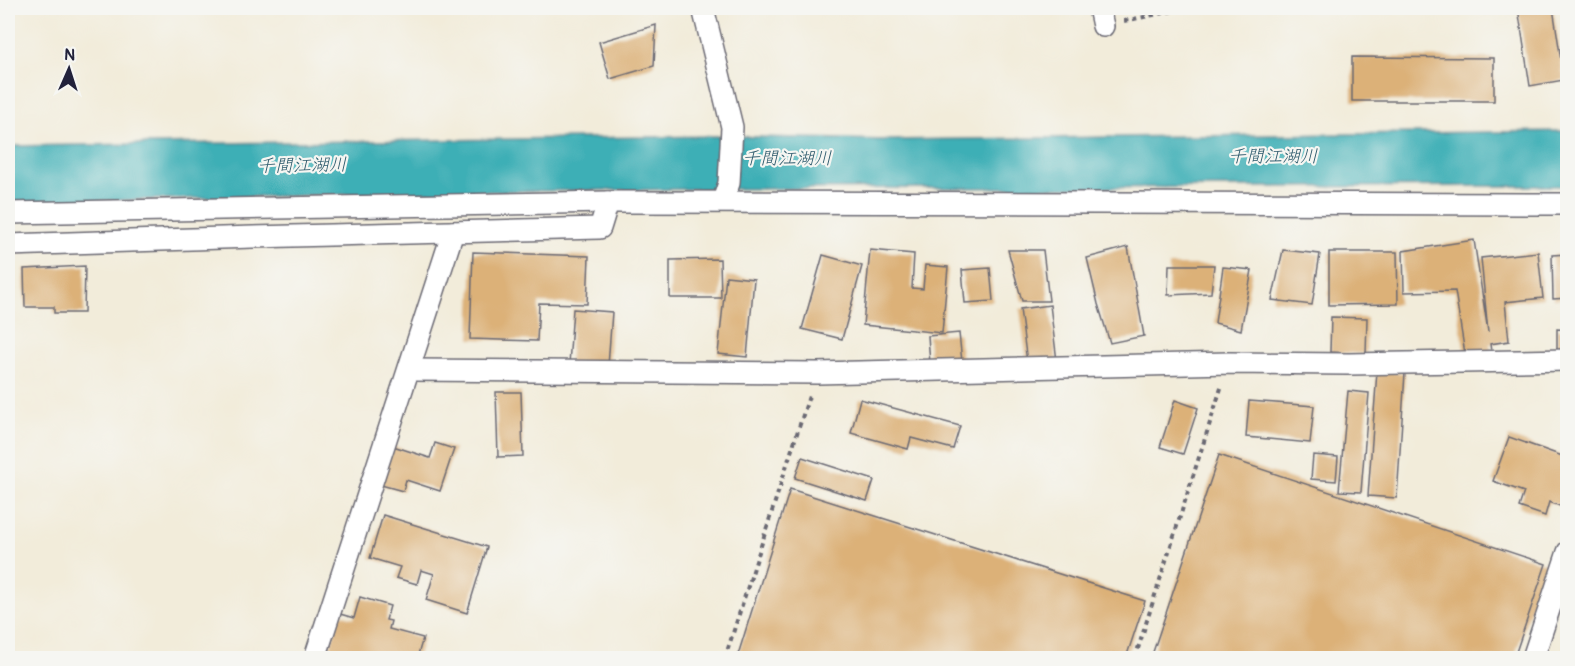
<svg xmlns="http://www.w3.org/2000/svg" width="1575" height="666" font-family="Pangolin,'Klee One',sans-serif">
<rect width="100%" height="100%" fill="#f6f6f2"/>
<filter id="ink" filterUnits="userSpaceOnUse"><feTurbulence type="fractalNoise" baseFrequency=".0167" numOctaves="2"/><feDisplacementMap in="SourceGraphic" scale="12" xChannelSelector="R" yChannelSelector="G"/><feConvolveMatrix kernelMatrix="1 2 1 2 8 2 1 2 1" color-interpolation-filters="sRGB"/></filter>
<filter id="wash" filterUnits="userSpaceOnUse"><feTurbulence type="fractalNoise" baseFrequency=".008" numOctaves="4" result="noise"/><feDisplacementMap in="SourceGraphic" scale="24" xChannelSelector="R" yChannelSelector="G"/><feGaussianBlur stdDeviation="1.35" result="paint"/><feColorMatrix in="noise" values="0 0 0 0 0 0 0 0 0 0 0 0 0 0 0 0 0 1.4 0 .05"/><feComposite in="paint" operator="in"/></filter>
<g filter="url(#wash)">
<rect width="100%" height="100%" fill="#f2ecda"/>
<polygon fill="#3eafb6" stroke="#306878" stroke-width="1.5" points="1567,131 1568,186 714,189 451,192 8,203 8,146 717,136 888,140"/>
<g id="blocks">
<g fill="#dcb178">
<polygon points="1518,8 1553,8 1564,80 1530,86"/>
<polygon points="656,25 654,66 610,79 599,42"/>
<polygon points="1352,57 1494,58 1494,101 1352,101"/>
<polygon points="1474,240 1488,332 1481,258 1538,252 1543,298 1505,302 1509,341 1490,344 1492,359 1466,360 1455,291 1404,292 1403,251"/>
<polygon points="1128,247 1144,336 1110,343 1098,304 1087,258"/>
<polygon points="870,250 914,254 912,288 923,289 925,265 948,267 942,333 863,325"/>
<polygon points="1008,250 1043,250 1049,301 1022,301"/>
<polygon points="1283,250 1320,254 1312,305 1272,300"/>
<polygon points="473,252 589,256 587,304 539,303 537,341 470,339"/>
<polygon points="1329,252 1397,252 1398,304 1329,305"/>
<polygon points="1568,254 1568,298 1553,299 1552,255"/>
<polygon points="823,255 862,266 842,339 802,329"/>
<polygon points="720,259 721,298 670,298 670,260"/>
<polygon points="1169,265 1214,265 1211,293 1168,295"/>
<polygon points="85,266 84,313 54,313 54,307 25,307 24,269"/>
<polygon points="1223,267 1252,270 1241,330 1215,323"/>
<polygon points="990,268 993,301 965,303 962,270"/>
<polygon points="726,276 754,279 747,357 718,354"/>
<polygon points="1050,305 1057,361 1027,362 1020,309"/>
<polygon points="573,309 612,312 608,366 569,364"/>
<polygon points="1331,317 1367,318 1366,354 1330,352"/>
<polygon points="1557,329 1568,330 1568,357 1557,357"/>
<polygon points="959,333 962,362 930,364 928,336"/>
<polygon points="1377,371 1405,373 1397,498 1368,496"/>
<polygon points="1348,391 1369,393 1361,492 1339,491"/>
<polygon points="496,392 521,392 523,456 498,457"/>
<polygon points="860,399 960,426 953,449 911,438 908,449 851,433"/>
<polygon points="1175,400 1198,408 1183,454 1160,447"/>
<polygon points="1249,401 1314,406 1310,443 1246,437"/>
<polygon points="1509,437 1568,458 1568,494 1563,507 1549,502 1545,516 1519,507 1524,492 1493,481"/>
<polygon points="435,443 454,449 440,491 406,480 403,491 381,485 393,446 430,458"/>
<polygon points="1219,455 1546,564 1514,658 1151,658"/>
<polygon points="1313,455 1338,457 1336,481 1311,479"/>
<polygon points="802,457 874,480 867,501 795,478"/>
<polygon points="790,489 1145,601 1126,658 737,658"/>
<polygon points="383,515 487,547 467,613 426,600 434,574 421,570 417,584 396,578 400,567 370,558"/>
<polygon points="360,597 390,606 386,620 391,621 389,629 423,638 417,658 327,658 340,614 354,618"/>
<polygon points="1567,639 1568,658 1561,658"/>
</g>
</g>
</g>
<g filter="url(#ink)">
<use href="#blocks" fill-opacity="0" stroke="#6b6973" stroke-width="1.5"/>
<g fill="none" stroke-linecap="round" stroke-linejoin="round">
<g stroke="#6b6973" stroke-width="24">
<g id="minor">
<polyline points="703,8 732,127 729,183 723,201"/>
<polyline points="1099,8 1103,26"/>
<polyline points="8,213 608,202 1568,204"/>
<polyline points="8,245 253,237 600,228 608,202"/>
<polyline points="409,370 817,373 1229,363 1349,364 1568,360"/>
<polyline points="315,658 453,232"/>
<polyline points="1533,658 1568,552"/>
</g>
</g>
<g stroke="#6b6973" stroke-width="4" stroke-dasharray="4.5 4.5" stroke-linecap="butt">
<polyline points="1124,21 1188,8"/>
<polyline points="725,658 809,396"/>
<polyline points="1135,658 1222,385"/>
</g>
<use href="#minor" stroke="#fff" stroke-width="21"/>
</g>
</g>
<g text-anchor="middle" stroke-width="4.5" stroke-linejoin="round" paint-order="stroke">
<g font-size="18" font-style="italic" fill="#2d5a6c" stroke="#f6f6f2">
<text x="1273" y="162">千間江湖川</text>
<text x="787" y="164">千間江湖川</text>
<text transform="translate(302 165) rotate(-1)" y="6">千間江湖川</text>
</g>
</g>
<rect width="1575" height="666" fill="none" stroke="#f6f6f2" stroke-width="30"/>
<g transform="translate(69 69) rotate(3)" stroke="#f6f6f2" stroke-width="4.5" paint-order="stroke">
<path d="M0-4.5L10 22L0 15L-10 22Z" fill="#22223b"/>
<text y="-9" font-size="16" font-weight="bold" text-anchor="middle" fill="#22223b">N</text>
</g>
</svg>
